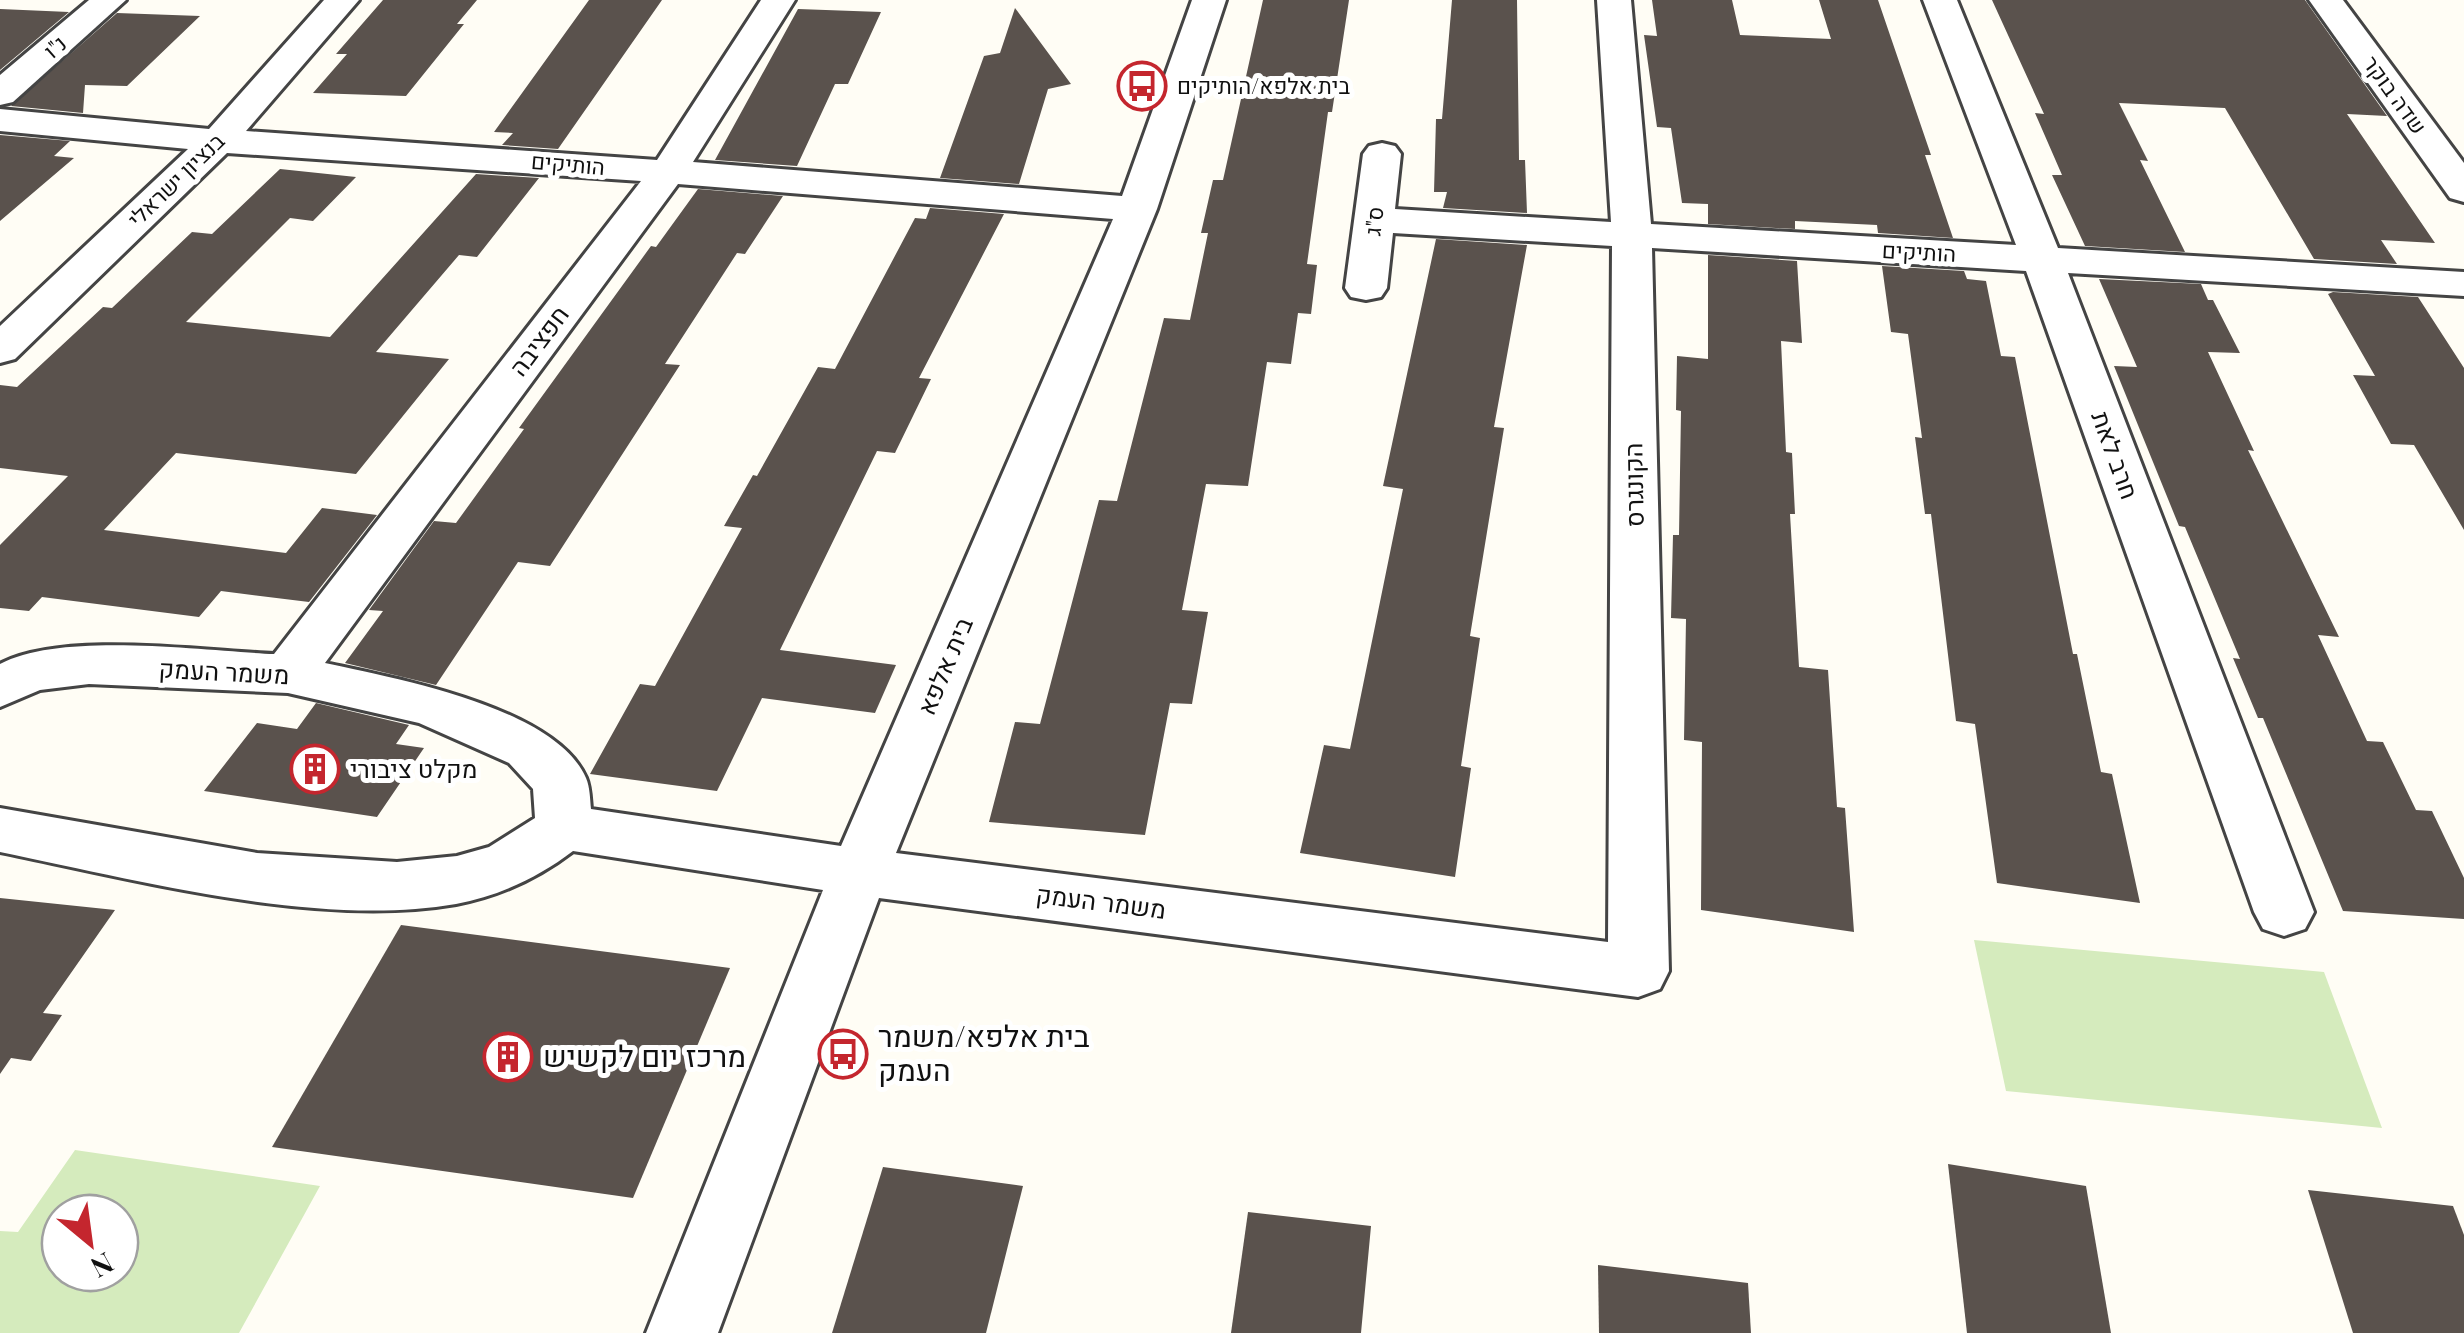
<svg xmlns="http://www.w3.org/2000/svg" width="2464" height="1333" font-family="'Playfair Display',Heebo,serif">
<rect width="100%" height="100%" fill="#fffdf5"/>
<g fill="#d5ebbd" fill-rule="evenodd">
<polygon points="1974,940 2324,972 2382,1128 2006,1091"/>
<path d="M75,1150L320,1186L239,1333H0V1231L18,1232ZM120,1213V1273H60V1213Z"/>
</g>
<g fill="#5a524d">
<polygon points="383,0 477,0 457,24 464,24 406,96 313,93 347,54 336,54"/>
<polygon points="589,0 662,0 558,149 502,145 513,133 494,132"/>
<polygon points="1263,0 1349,0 1332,112 1328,112 1307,264 1317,265 1311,314 1298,313 1291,364 1267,362 1248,486 1206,484 1182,610 1208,612 1192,704 1170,703 1145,835 989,822 1015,722 1040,724 1099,500 1117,501 1164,318 1190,320 1208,233 1201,233 1213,180 1223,180"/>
<polygon points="1452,0 1517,0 1519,160 1525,160 1527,213 1443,208 1447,192 1434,192 1436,119 1442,119"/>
<polygon points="1652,0 1732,0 1740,35 1831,39 1819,0 1878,0 1931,155 1925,155 1953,238 1878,233 1877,225 1795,221 1795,229 1708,224 1708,204 1682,203 1671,128 1657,127 1644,35 1657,36"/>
<polygon points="1992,0 2305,0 2387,116 2347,114 2435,243 2381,240 2397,264 2314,259 2225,108 2119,103 2148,161 2140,160 2185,252 2085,246 2052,175 2062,175 2035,113 2044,114"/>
<polygon points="1015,8 1071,84 1048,89 1019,184 940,178 984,56 1000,53"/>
<polygon points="0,9 69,12 0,70"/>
<polygon points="798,9 881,12 848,84 835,84 797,166 715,160"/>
<polygon points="117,13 200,16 127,86 85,85 83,113 11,106"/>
<polygon points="0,135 70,141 54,156 74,158 0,221"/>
<polygon points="280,169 356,177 313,221 290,218 186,322 330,337 476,174 539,178 477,257 459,255 376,352 449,359 356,474 176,453 104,530 286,553 322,508 377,515 309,602 221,591 199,617 42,597 29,611 0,608 0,545 68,476 0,468 0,385 17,387 103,307 112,308 192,232 212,234"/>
<polygon points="698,189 783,196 745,254 737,253 665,364 680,365 550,566 518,562 436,685 345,663 383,611 369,610 434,521 456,523 524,429 519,428 651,246 656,247"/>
<polygon points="930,208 1004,214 919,378 931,379 895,453 877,451 780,650 896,665 875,713 762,698 717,791 590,774 640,684 655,686 742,528 724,526 753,475 757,476 818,367 835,369 915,218 926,219"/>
<polygon points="1436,239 1527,245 1494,427 1504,428 1470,636 1480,638 1461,766 1471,768 1455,877 1300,853 1324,745 1350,749 1403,489 1383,486"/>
<polygon points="1708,255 1797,261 1802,343 1781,341 1786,452 1792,453 1795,514 1790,514 1799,667 1828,670 1837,807 1845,808 1854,932 1701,910 1702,742 1684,740 1686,619 1671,618 1673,535 1679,535 1681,411 1676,410 1677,356 1708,359"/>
<polygon points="1882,266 1964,271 1967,279 1986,281 2001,356 2015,357 2073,654 2077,654 2101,772 2112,774 2140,903 1997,883 1975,724 1956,721 1931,514 1925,514 1915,437 1922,438 1908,334 1891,332"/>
<polygon points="2099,279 2201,284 2208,300 2213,300 2240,353 2208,352 2254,451 2248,450 2339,637 2318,635 2367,741 2383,742 2416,810 2432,811 2464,878 2464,919 2343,911 2263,718 2258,718 2233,658 2240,659 2185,527 2179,526 2114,366 2137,367"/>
<polygon points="2333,292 2418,297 2464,368 2464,530 2414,445 2391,444 2353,375 2375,376 2328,294"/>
<polygon points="316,703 409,725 396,744 424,748 377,817 204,791 257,723 297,729"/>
<polygon points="0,898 115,910 43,1013 62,1015 31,1061 11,1058 0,1074"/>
<polygon points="401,925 730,968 633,1198 272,1147"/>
<polygon points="1948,1164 2086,1186 2111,1333 1967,1333"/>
<polygon points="883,1167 1023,1186 986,1333 832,1333"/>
<polygon points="2308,1190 2453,1206 2464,1235 2464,1333 2353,1333"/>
<polygon points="1248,1212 1371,1226 1361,1333 1231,1333"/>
<polygon points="1598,1265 1748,1283 1751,1333 1599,1333"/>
</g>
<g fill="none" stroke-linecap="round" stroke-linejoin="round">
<g stroke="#444" stroke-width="6">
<g id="minor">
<polygon points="89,0 126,0 13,102 0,105 0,75"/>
<path d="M324,0H359L246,131L657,160L761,0H795L693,162L1122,196L1192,0H1226L1157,209L896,853L1608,942L1612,246L1393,233L1387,288L1381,297L1366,300L1351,297L1345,288L1363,154L1369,146L1382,143L1395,146L1401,154L1395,209L1611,222L1597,0H1631L1651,224L2016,245L1923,0H1957L2058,248L2464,272V296L2068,273L2314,912L2305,929L2284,936L2263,929L2254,912L2026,271L1652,248L1669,971L1660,989L1638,997L879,898L718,1333H646L823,890L573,851C539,877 499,896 456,904C317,928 137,880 0,852V808L257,853L397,862L457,856L489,847L535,818L533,789L509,763L419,723L288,693L89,684L40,690L0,707V664C62,631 203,651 274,654L641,181L227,153L15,359L0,363V326L188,149L0,131V109L209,129ZM678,184L1113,219L841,846L591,809C590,799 590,787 586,778C555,707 394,678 325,663Z"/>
<polygon points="2309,0 2343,0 2464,163 2464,202 2450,198"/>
</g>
</g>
<use href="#minor" fill="#fff" fill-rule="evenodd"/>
</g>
<defs>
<g id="bus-ring" transform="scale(2.5)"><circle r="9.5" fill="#fff" stroke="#c4262e" stroke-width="1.5"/><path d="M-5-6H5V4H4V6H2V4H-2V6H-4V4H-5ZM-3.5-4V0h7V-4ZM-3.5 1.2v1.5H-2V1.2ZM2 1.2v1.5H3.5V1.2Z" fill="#c4262e"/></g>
<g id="building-ring" transform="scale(2.5)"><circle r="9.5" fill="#fff" stroke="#c4262e" stroke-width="1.5"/><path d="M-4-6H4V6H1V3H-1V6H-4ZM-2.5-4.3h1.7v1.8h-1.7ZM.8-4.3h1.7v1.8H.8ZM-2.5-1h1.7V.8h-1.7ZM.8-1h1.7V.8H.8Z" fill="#c4262e"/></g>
</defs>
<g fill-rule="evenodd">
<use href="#bus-ring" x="1142" y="86"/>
<use href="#building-ring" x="315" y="769"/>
<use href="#bus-ring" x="843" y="1054"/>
<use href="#building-ring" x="508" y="1057"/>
</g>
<g text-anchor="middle" stroke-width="10" stroke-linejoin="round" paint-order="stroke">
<g font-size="22" fill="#111" stroke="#fff">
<text transform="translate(55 47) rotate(-41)" y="8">נ"ו</text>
<text transform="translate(2395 95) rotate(54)" y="8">שדה בוקר</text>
<text transform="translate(568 164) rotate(5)" y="8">הותיקים</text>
<text transform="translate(176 180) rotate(-44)" y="8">בנציון ישראלי</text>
<text transform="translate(1374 221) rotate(-83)" y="8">ס"ג</text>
<text transform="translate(1919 252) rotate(3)" y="8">הותיקים</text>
</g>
<g font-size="22" fill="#111" stroke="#fff" text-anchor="start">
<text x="1177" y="94">בית אלפא/הותיקים</text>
</g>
<g font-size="25" fill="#111" stroke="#fff">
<text transform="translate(539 341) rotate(-53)" y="9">חפציבה</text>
<text transform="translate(2115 455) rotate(70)" y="9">חרב לאת</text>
<text transform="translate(1634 485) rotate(-91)" y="9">הקונגרס</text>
<text transform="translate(945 666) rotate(-67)" y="9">בית אלפא</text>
<text transform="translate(224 672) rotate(3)" y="9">משמר העמק</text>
<text transform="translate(1101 902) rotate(7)" y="9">משמר העמק</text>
</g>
<g font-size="25" fill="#111" stroke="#fff" text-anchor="start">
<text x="350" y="778">מקלט ציבורי</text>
</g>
<g font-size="30" fill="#111" stroke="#fff" text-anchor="start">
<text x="878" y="1047">בית אלפא/משמר<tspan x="878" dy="34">העמק</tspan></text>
<text x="543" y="1067">מרכז יום לקשיש</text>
</g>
</g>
<g transform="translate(90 1243) rotate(151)"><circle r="48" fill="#ffffff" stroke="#a0a0a0" stroke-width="2.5"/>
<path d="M0-8L18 38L0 25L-18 38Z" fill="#c4262e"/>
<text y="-15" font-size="28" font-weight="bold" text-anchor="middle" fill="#111111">N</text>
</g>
</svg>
